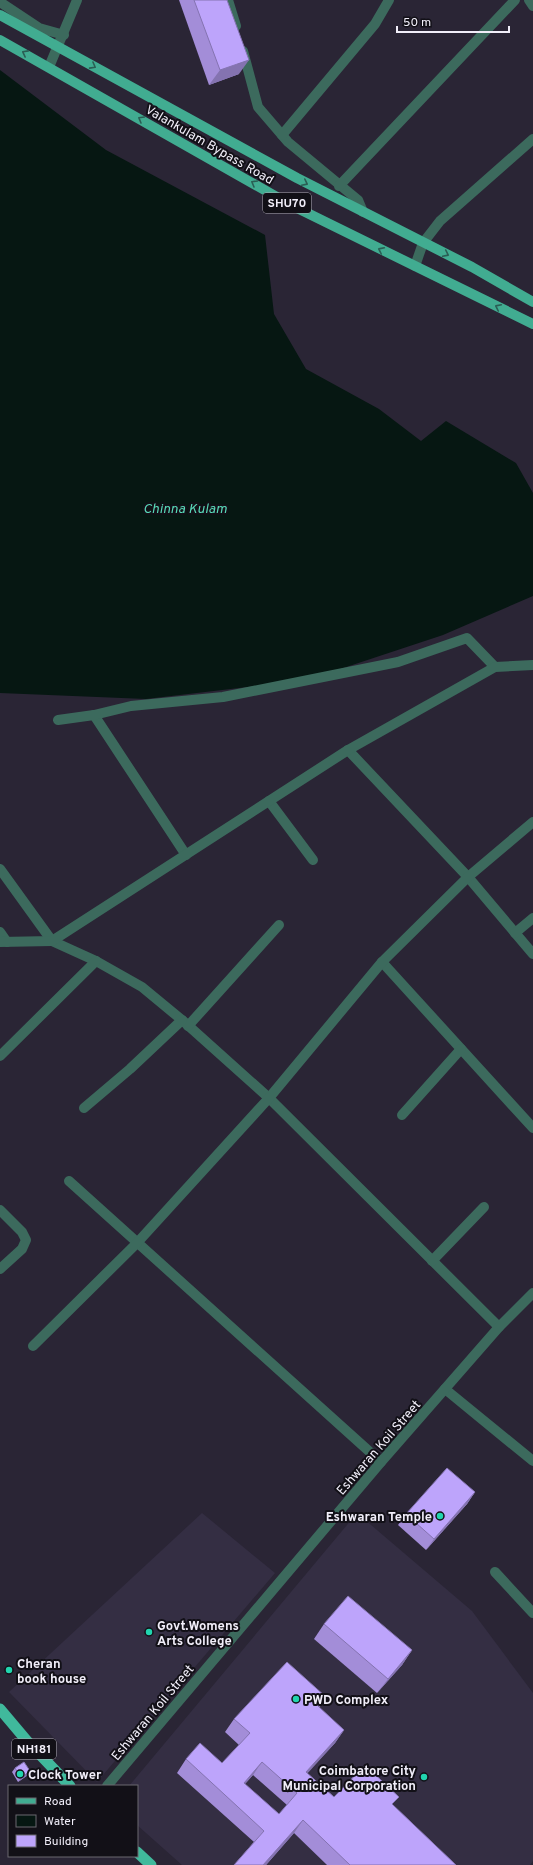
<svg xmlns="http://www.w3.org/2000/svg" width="533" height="1865" font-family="Overpass,sans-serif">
<rect width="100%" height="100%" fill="#2a2535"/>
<g fill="#342e43">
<polygon points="202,1513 275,1573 97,1782 9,1692"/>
<polygon points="357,1513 472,1611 533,1693 533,1861 530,1865 182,1865 137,1825 137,1786 129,1786"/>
</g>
<polygon fill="#061712" points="0,70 106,150 265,235 274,314 306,369 379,409 421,441 446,421 516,463 533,493 533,596 443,635 307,680 146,699 0,693"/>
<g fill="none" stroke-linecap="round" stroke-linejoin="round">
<g stroke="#3c6a5d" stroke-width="10">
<polyline points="228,0 236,26"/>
<polyline points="529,0 533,6"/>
<polyline points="0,2 39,28 64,35"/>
<polyline points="243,51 258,107 288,142 358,200 363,212"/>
<polyline points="49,67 77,0"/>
<polyline points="282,135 375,24 389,0"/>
<polyline points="339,186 515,0"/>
<polyline points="415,266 423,243 440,221 533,139"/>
<polyline points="94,715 186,855"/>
<polyline points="58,720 94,715 131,706 223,697 398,662 467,638 495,667"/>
<polyline points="348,750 468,877 533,954"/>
<polyline points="269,801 313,860"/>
<polyline points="0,869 52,941 96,961 142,987 182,1020 269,1098 499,1327"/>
<polyline points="0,932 7,942"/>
<polyline points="515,933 533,918"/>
<polyline points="382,962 533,1128"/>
<polyline points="188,1026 279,925"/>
<polyline points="0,1056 96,961"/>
<polyline points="84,1108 130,1069 182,1020"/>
<polyline points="402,1115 461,1049"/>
<polyline points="69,1181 381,1462"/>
<polyline points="0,1210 22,1232 26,1240 22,1249 0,1269"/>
<polyline points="432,1261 484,1207"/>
<polyline points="33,1346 137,1243 269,1098 382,962 468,877 533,822"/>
<polyline points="445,1389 533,1461"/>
<polyline points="495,1572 533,1613"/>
<polyline points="107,1786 381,1462 499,1327 533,1293"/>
</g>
<polyline stroke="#3c6a5d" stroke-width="10" points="0,942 52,941 348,750 495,667 533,665"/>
<g stroke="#41ac91" stroke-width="10">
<polyline points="0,15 297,178 472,267 533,302"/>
<polyline points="0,40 291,205 533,324"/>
</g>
<g stroke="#40b99c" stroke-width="11">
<polyline points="0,1709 27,1741 70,1786"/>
<polyline points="137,1852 151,1865"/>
</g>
</g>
<g fill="#a38dd8" fill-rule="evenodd">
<polygon points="179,0 227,0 239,74 209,85"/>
<polygon points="475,1492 467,1504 426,1550 398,1525 406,1514"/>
<polygon points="324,1624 412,1650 402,1665 377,1693 314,1639"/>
<path d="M326,1697L319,1708L344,1730L335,1743L307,1773L334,1797L393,1805L456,1865H327L294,1833L266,1865H234L254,1842L177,1773L186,1759L222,1763L239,1745L225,1732L234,1719ZM253,1775L287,1805L279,1814L245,1784Z"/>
<polygon points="15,1768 28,1775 18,1782 12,1772"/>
</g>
<g fill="#8473b0">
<polygon points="249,60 239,74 209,85 220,70"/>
<polygon points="475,1492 467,1504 426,1550 434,1539"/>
<polygon points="412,1650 402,1665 377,1693 388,1679"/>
<polygon points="326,1697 317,1711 318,1706"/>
<polygon points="344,1730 335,1743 297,1785 306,1772"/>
<polygon points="262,1762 253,1775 234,1796 244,1783"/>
<polygon points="30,1771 28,1775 18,1782 21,1778"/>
<polygon points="303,1820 294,1833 266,1865 263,1865"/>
</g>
<g fill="#bda4fb" stroke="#8473b0" fill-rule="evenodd">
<polygon points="194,0 227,0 249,60 220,70"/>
<polygon points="447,1468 475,1492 434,1539 406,1514"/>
<polygon points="348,1596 412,1650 388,1679 324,1624"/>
<path d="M287,1662L326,1697L318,1706L344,1730L306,1772L334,1797L365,1765L399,1797L392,1804L456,1865H350L303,1820L263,1865H234L264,1831L186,1759L200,1743L222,1763L250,1733L234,1719ZM262,1762L297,1793L279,1814L244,1783Z"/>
<polygon points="24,1762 30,1771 21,1778 15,1768"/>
</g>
<defs><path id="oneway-chevron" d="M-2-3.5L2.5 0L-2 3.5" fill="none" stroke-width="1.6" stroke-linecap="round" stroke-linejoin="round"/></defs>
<g stroke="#2a5e54">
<use href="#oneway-chevron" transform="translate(25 53) rotate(-152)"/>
<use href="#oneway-chevron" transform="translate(93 66) rotate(29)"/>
<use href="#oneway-chevron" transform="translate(141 119) rotate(-150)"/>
<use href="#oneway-chevron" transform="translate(254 183) rotate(-150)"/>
<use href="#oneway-chevron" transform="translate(305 183) rotate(27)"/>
<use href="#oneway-chevron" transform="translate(381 250) rotate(-154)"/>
<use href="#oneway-chevron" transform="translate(446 254) rotate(26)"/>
<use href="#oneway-chevron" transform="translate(498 307) rotate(-154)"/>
</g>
<g fill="#21d5af" stroke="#121017" stroke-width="1.5">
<circle cx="440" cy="1516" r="4"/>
<circle cx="149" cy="1632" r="4"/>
<circle cx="9" cy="1670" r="4"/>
<circle cx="296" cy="1699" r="4"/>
<circle cx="20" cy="1774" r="4"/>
<circle cx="424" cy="1777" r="4"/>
</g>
<g text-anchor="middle" stroke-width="4" stroke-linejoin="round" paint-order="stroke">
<g fill="#121017" stroke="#aeabb5" stroke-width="1">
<rect x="263" y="193" width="48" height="20" rx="3"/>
<rect x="12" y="1739" width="44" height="20" rx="3"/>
</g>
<g font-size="12" font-weight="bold" fill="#f1eef9">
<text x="287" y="207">SHU70</text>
<text x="34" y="1753">NH181</text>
</g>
<g font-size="13" fill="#f1eef9" stroke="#121017">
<text transform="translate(210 144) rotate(30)" y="5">Valankulam Bypass Road</text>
<text transform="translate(378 1447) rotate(-49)" y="5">Eshwaran Koil Street</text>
<text transform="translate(152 1712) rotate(-50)" y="5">Eshwaran Koil Street</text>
</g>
<g font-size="13" font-weight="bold" fill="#f1eef9" stroke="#121017" text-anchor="start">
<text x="432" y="1521" text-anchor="end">Eshwaran Temple</text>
<text x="157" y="1630">Govt.Womens<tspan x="157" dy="15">Arts College</tspan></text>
<text x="17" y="1668">Cheran<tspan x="17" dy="15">book house</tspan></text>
<text x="304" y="1704">PWD Complex</text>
<text x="416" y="1775" text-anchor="end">Coimbatore City<tspan x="416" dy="15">Municipal Corporation</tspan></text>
<text x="28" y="1779">Clock Tower</text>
</g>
<g font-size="14" font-style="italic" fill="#59d9b9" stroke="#121017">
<text x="185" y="513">Chinna Kulam</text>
</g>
</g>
<rect x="8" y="1785" width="130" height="72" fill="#121017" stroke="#6b6971"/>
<rect x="16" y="1798" width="20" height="6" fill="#41ac91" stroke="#6b6971"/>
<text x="44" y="1805" font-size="12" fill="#f1eef9">Road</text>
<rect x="16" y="1815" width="20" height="12" fill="#061712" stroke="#6b6971"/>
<text x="44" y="1825" font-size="12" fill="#f1eef9">Water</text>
<rect x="16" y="1835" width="20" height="12" fill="#bda4fb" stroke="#6b6971"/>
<text x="44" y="1845" font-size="12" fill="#f1eef9">Building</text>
<path d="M397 26v6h112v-6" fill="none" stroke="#f1eef9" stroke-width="2"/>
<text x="403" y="26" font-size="12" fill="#f1eef9" stroke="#121017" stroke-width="3" paint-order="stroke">50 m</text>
</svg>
